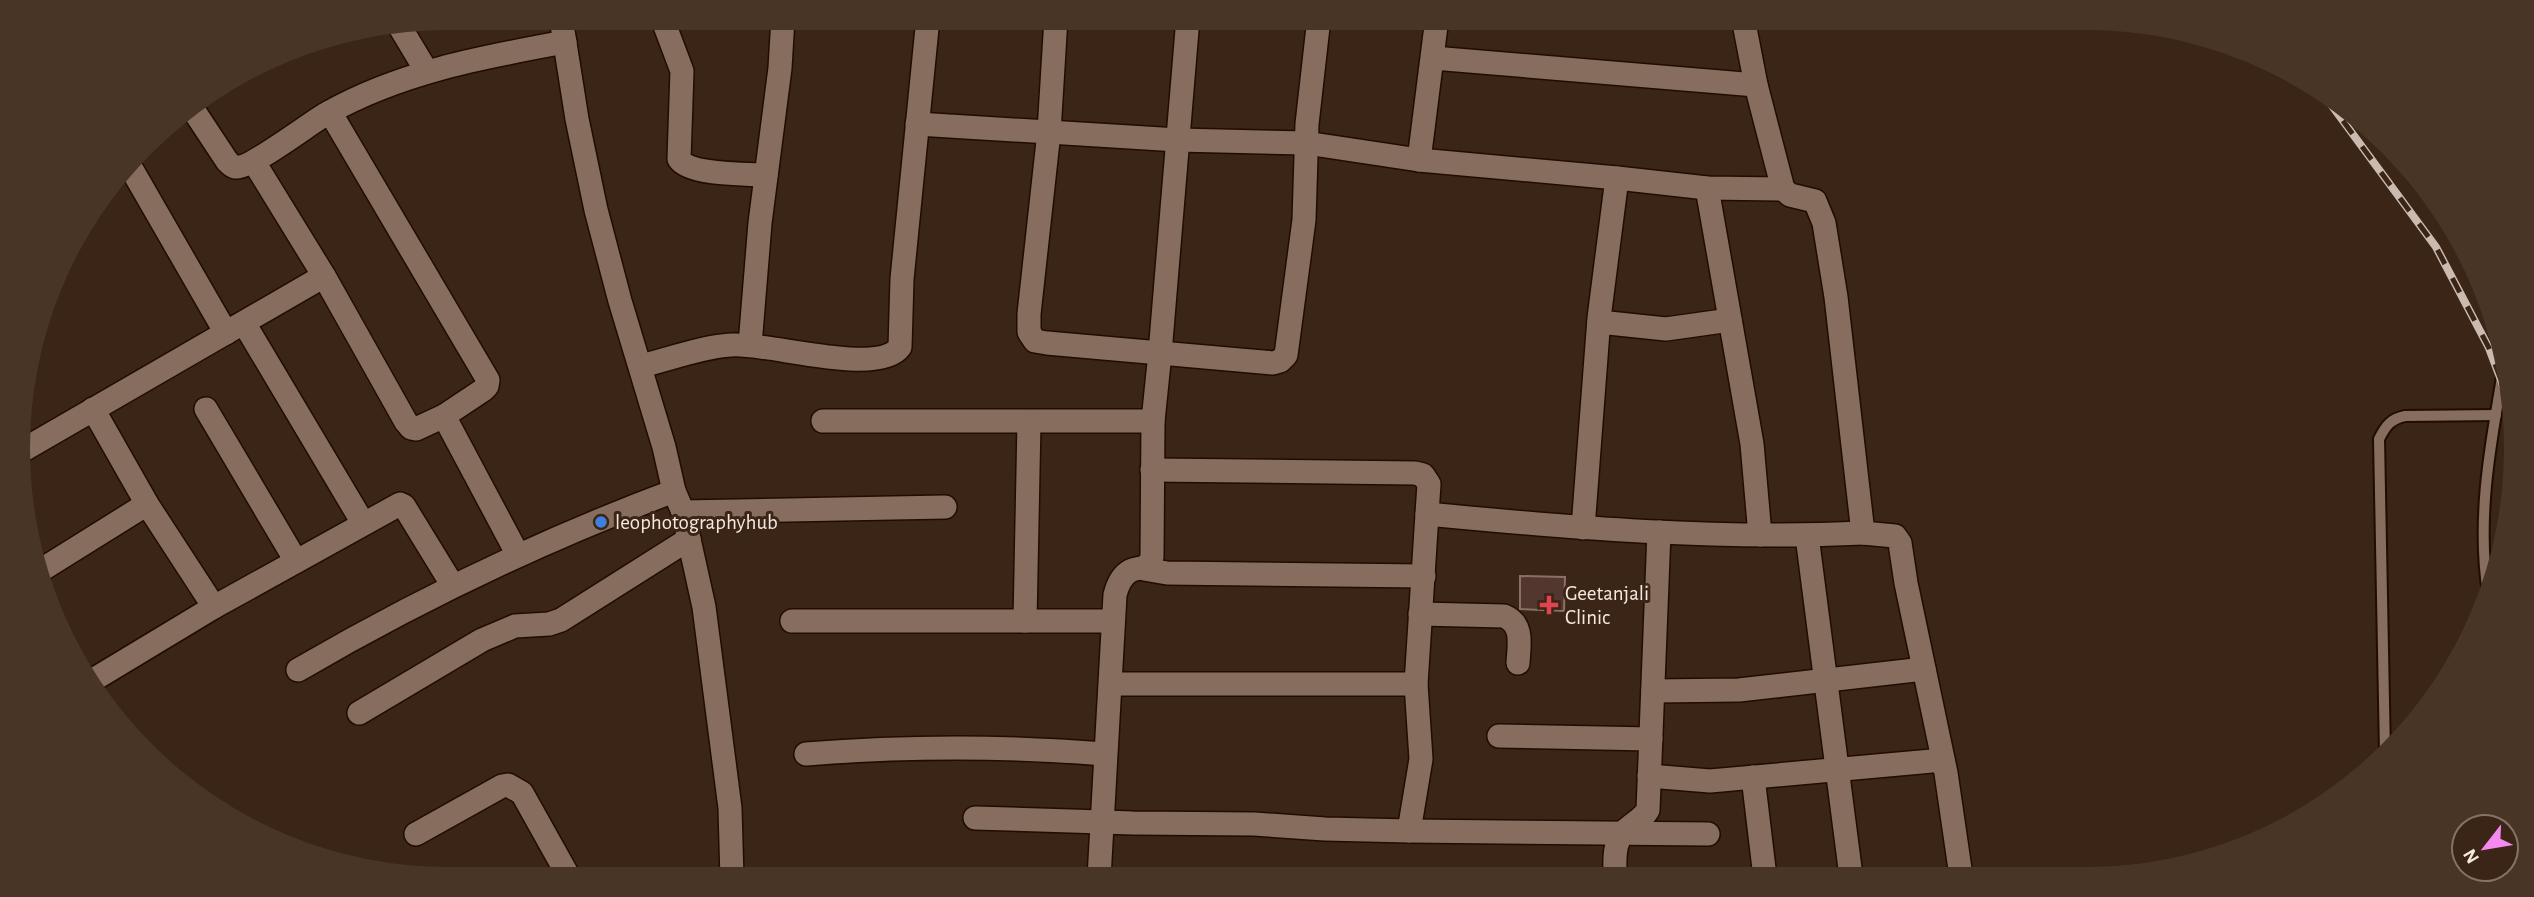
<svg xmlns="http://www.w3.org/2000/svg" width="2534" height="897" font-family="'Alegreya Sans',sans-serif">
<rect width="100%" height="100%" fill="#3a2516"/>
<polygon fill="#52372e" stroke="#8d7065" stroke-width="2" points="1520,576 1565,577 1564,611 1520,609"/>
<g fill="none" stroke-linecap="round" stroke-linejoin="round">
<g stroke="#200d02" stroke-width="14">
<g id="service">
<path d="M2488,593C2476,517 2491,441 2504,366"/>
<path d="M2385,754L2379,439C2386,425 2391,419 2405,416L2496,415"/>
</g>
</g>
<g stroke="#200d02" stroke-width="26">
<g id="minor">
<polyline points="561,18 577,119 596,210 620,301 664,447 674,491 683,512 704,607 730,808 732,879"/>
<path d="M662,18L682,71L679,159C689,175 746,174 766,175"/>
<polyline points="1056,18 1049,132 1029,314 1029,332 1035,341 1047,343 1160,353 1188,18"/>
<polyline points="1743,18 1756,85 1783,189 1790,195 1815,201 1824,223 1836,297 1863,533 1895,536 1900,543 1906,583 1946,773 1961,876"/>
<polyline points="400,27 427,72"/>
<polyline points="1433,58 1756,85"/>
<path d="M192,108L227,161C230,164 231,166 235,167C249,170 310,123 326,114C400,72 483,57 565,42"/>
<polyline points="330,112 488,380 487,386 483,390 444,416"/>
<polyline points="917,124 1178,140 1306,143 1419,160 1617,178"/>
<polyline points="1419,160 1437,18"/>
<polyline points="254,162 324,276 406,422 411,428 416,429 444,416 518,555"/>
<polyline points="131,168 226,333"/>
<polyline points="1707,188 1752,444 1760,535"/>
<polyline points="1599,322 1666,329 1730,320"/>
<polyline points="244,323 363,523"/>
<polyline points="750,345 760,223 780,68 783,18"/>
<path d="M641,366C670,359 701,347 731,345C768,342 878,377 900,347L902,279L928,18"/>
<polyline points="93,409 147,504 214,607"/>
<polyline points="206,409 296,561"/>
<polyline points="823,421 1153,421"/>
<polyline points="25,449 324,276"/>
<polyline points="1152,470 1415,473 1423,475 1429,484 1427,514"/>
<polyline points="683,512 945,507"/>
<polyline points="1583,528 1599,318 1617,178 1707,188 1783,189"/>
<polyline points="1807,536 1851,876"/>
<polyline points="1144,569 1167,573 1424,576"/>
<polyline points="38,572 147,504"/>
<path d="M1420,614L1504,616C1524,624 1519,645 1518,663"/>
<polyline points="792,621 1113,621"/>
<polyline points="1025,621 1029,422"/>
<path d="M298,670C418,600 543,540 674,491"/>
<polyline points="88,683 214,607 400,504 404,506 453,586"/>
<path d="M1112,684H1416L1427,514C1572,528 1718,540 1863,533"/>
<polyline points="1653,691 1739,690 1924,669"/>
<polyline points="359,713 482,640 515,626 549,624 561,620 689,539"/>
<polyline points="1499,736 1651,739"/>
<path d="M806,754C906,746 1005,746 1105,754"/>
<polyline points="1649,776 1710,781 1943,760"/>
<polyline points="1753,777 1765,877"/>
<polyline points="975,818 1133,823 1254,824 1325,829 1409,831 1421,759 1416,684"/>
<polyline points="1409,831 1708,834"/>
<polyline points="416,834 502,786 508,785 522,793 570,879"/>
<path d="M1615,877C1615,862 1613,845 1623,833C1631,824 1642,820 1648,810L1659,532"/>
<path d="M1099,878C1104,784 1110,690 1115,595C1117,587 1121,576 1130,571C1141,566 1147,571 1152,557L1153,421L1160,353L1273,363L1280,361L1286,355L1304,220L1307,124L1319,18"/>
</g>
</g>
<use href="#service" stroke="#876d5d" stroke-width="10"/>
<use href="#minor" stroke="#876d5d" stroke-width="23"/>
<g stroke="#cabaaf" stroke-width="8">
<polyline id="rail" points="2324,95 2436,247 2489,348 2512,409"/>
</g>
<use href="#rail" stroke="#3a2516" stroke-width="5" stroke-dasharray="16" stroke-linecap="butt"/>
</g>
<circle fill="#3f7fe0" stroke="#3a2516" stroke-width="2.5" cx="601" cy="522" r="7"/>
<path fill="#e0444e" stroke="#3a2516" stroke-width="2.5" d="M1545.5 594.5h7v7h7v7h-7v7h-7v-7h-7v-7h7z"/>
<g text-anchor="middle" stroke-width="6" stroke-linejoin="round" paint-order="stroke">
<g font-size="21" fill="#f6e8de" stroke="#3a2516" text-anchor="start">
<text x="615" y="529">leophotographyhub</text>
<text x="1565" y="600">Geetanjali<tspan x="1565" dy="24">Clinic</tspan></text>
</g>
</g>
<path d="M0 0H2534V897H0ZM448 30H2086A418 418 0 0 1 2504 448V449A418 418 0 0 1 2086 867H448A418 418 0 0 1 30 449V448A418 418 0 0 1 448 30Z" fill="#493526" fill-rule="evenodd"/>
<g transform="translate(2485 848) rotate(239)"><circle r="33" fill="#3a2516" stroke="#857366" stroke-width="2"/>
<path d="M0-5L12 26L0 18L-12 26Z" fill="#f489ef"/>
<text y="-10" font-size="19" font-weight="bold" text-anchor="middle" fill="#f6e8de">N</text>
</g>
</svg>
